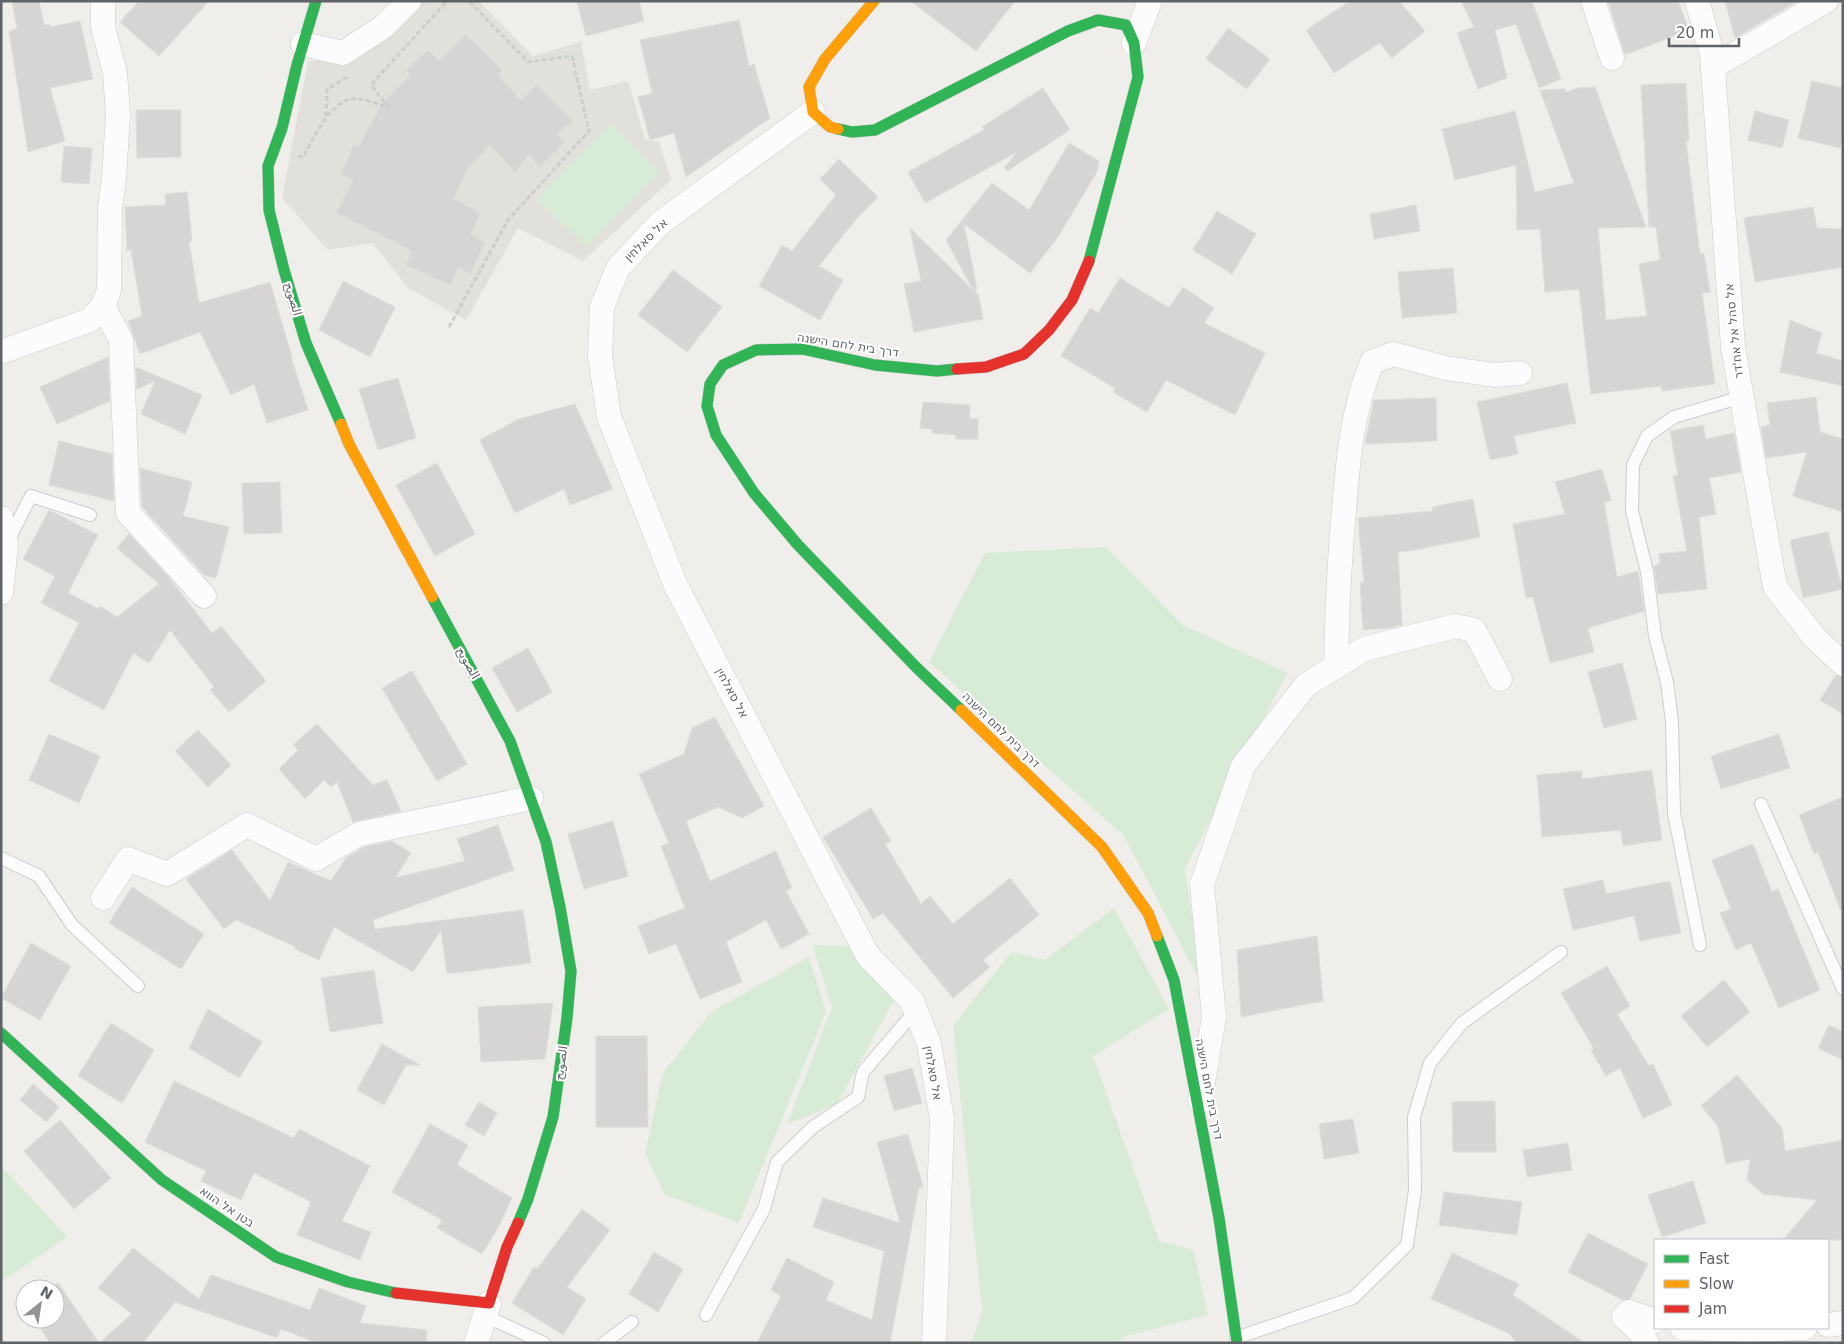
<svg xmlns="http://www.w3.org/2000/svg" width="1844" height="1344" font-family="'DejaVu Sans','Noto Naskh Arabic','Noto Sans Hebrew',sans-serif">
<rect width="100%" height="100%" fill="#efeeea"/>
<polygon fill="#e2e0da" points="413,1 479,1 533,56 581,42 590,90 628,81 645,140 659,141 671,180 583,261 518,228 466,320 408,288 373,243 328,250 282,198 308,61 348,58"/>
<g fill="#d8ebd6">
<polygon points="610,124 659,172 587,247 537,199"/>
<polygon points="1106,547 1183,625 1287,673 1185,869 1202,985 1124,836 929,662 985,553"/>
<polygon points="1114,908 1169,1009 1093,1056 1159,1241 1193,1250 1208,1315 1123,1337 1118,1343 971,1343 982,1312 953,1026 1011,952 1045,960"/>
<polygon points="813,945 848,946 894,1000 837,1104 787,1124 832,1008"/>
<polygon points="809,957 826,1012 739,1223 664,1194 645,1153 663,1073 711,1012"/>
<polygon points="1,1166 67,1237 1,1282"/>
</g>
<g fill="#d6d5d3" stroke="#deddd9">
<polygon points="12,1 39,1 44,25 49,24 50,27 80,21 93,79 50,88 65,141 28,152 9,31 17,29"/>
<polygon points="139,1 209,1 159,56 120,22"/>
<polygon points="577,1 639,1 644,21 586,36"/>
<polygon points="911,1 1015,1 976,51"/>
<polygon points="1350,1 1399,1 1425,31 1392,58 1380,43 1334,73 1306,30"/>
<polygon points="1461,1 1532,1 1561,79 1539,88 1516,24 1495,30 1507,78 1478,89 1457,33 1474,27"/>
<polygon points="1608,1 1678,1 1689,30 1625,55"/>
<polygon points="1725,1 1798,1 1735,38"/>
<polygon points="739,20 749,66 754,64 770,118 686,177 674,133 650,140 638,97 652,93 640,40"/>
<polygon points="1228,28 1270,59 1247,89 1206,59"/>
<polygon points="466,34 502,70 498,75 521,100 537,85 573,121 557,134 565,141 540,167 529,154 515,172 490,145 467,169 454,199 480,213 471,234 485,243 470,274 458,267 450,285 406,265 412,251 336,213 353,180 341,174 354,144 359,146 383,102 411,75 406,70 428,50 439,61"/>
<polygon points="1812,81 1843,88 1843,135 1840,148 1798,138"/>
<polygon points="1686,83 1689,141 1686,141 1700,254 1704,253 1710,292 1702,293 1715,384 1662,391 1661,386 1591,394 1579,289 1545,292 1540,229 1517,230 1516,165 1455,180 1442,129 1515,111 1535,192 1574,183 1540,90 1565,89 1566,92 1578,88 1595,87 1646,227 1598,228 1606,320 1647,316 1639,264 1660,260 1656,227 1649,227 1641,85"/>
<polygon points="1043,88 1070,130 1007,171 1004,168 1017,152 925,203 908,172 984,130 982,127"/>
<polygon points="136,110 181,110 181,157 137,158"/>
<polygon points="1755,111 1789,120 1782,148 1748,140"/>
<polygon points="1069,143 1099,161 1097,172 1058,237 1030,273 964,224 977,289 974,290 978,294 983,319 914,332 904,284 921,281 910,228 973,290 946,240 992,183 1029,210"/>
<polygon points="64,146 92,148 89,184 61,182"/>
<polygon points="839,159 878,197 857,218 819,266 843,280 820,320 759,286 782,245 792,251 836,195 820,179"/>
<polygon points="187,192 192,241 189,242 199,303 270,282 292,357 291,357 308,410 267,423 254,384 231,395 200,332 140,354 128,321 142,316 131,250 127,250 125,207 166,205 165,194"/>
<polygon points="1416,205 1420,231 1374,239 1370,214"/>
<polygon points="1813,207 1817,228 1843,229 1843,267 1755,282 1744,218"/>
<polygon points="1217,211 1256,234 1232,274 1193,250"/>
<polygon points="1453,268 1457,313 1402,318 1398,272"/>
<polygon points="673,270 722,307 687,352 638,315"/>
<polygon points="1120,278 1169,308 1183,287 1214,308 1204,323 1265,353 1235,415 1166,380 1147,412 1113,392 1115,388 1061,356 1090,308 1098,313"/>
<polygon points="343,281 395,307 370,357 319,330"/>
<polygon points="1790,320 1822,333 1816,353 1843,361 1843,386 1780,372"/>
<polygon points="108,357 110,401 57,424 40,387"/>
<polygon points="136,367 202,395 185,434 141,414 155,381 137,389"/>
<polygon points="398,378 416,438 378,450 359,389"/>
<polygon points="1567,383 1576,423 1514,436 1518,454 1490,460 1477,402"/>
<polygon points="1816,397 1820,432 1843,439 1843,512 1793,496 1807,452 1766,458 1761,427 1770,425 1767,403"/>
<polygon points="1436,398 1437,441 1365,444 1374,400"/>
<polygon points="923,402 970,405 969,418 978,419 978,439 955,439 956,435 932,433 932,429 920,428"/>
<polygon points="575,404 613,489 570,505 564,489 515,513 480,440 519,419"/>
<polygon points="1703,425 1706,439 1734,433 1741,472 1709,478 1716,514 1699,517 1707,589 1658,594 1654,566 1660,564 1659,554 1687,551 1673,476 1678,475 1670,431"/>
<polygon points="59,441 112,454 114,501 49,485"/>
<polygon points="437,463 475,534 435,556 396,485"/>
<polygon points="140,468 192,482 183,516 229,527 216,578 204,575 142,507"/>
<polygon points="1602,469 1611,500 1604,502 1617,577 1638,571 1644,611 1588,628 1594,652 1550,663 1533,597 1526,598 1513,524 1565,514 1555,482"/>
<polygon points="280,482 282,533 244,534 242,483"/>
<polygon points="1473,499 1480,537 1423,548 1423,549 1398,552 1402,625 1390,628 1363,630 1360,583 1364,583 1358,518 1433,511 1432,507"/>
<polygon points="49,510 98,535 68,593 99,609 100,606 117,617 159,584 117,548 129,534 167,575 212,633 221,626 266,681 229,712 210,690 214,687 170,630 149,663 133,653 104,710 49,681 79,623 41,603 55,576 23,559"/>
<polygon points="1828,532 1842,589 1803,598 1790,540"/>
<polygon points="528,648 552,692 517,712 492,668"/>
<polygon points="1622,663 1637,719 1604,728 1588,672"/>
<polygon points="412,671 467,764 437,781 382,688"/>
<polygon points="1836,675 1843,677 1843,714 1820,700"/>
<polygon points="715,717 764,806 742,818 718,807 686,821 710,881 776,851 792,888 786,891 809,934 781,949 766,920 726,942 742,982 700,999 676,944 649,954 638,926 685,908 661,846 669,843 639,774 684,754 692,728"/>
<polygon points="317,724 373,785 387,780 401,811 353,822 337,782 331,787 324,780 305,799 279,769 298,750 293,745"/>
<polygon points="198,730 231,765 208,787 175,751"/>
<polygon points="49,734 100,756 79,803 29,780"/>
<polygon points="1779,734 1790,768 1721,789 1711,756"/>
<polygon points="1652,770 1662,840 1623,846 1621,830 1542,837 1537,775 1582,771 1582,779"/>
<polygon points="1843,797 1843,911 1841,911 1818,852 1814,854 1799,815"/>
<polygon points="871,808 891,841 885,844 921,904 930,896 953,924 1010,878 1039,915 983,960 990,967 953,998 883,913 873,919 823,837"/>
<polygon points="613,821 628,876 584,889 568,834"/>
<polygon points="498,825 514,870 373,920 375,929 523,910 531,963 447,974 441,930 413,972 334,927 319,960 295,949 296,947 236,920 224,929 186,879 232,850 270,901 288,862 331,881 346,858 364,847 392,841 411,853 395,878 465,861 457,839"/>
<polygon points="1753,844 1772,892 1778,889 1820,990 1779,1008 1751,943 1736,950 1720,913 1731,909 1712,860"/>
<polygon points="1603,880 1606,894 1670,881 1681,933 1640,941 1634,916 1573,930 1563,889"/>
<polygon points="132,887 204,934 181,969 109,923"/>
<polygon points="1317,936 1323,1001 1241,1017 1237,950"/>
<polygon points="31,943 71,966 40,1020 1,998"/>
<polygon points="1607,966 1630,1006 1617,1014 1649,1066 1653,1064 1672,1105 1643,1118 1620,1068 1606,1076 1591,1050 1594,1049 1561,993"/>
<polygon points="374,970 383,1023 330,1032 321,978"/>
<polygon points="1724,980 1750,1012 1707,1047 1681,1016"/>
<polygon points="553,1003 545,1059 481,1062 478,1007"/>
<polygon points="208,1009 262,1042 239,1078 189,1048"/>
<polygon points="111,1023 154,1050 122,1103 78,1076"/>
<polygon points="1829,1025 1843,1032 1843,1060 1818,1048"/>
<polygon points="596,1036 647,1036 648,1127 596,1127"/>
<polygon points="382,1044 420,1065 406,1065 384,1105 357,1090"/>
<polygon points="912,1068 922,1103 894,1111 884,1076"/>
<polygon points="1737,1075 1782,1128 1785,1151 1843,1140 1843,1240 1783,1240 1817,1200 1763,1194 1747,1180 1750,1159 1726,1164 1718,1126 1701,1106"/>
<polygon points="174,1081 294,1138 299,1129 370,1166 342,1221 371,1232 360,1260 297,1235 311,1202 254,1173 241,1200 201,1181 206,1171 145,1142"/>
<polygon points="33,1084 59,1107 46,1122 20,1100"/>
<polygon points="1495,1101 1496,1152 1453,1152 1452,1102"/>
<polygon points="479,1102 497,1113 484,1136 465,1125"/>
<polygon points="1353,1119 1359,1153 1324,1159 1319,1124"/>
<polygon points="60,1120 111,1178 74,1209 24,1151"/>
<polygon points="430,1124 468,1145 457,1165 512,1198 500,1224 482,1254 437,1228 442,1220 392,1192"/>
<polygon points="908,1134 923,1187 919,1188 890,1343 757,1343 781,1296 771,1290 787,1258 834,1282 826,1300 872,1320 884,1251 813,1227 823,1198 900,1223 877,1142"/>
<polygon points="1568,1143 1572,1170 1527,1177 1523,1150"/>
<polygon points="1693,1181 1706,1223 1662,1237 1648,1195"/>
<polygon points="1444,1192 1522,1202 1517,1235 1439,1225"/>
<polygon points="582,1209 610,1230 567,1287 586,1299 563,1335 512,1303 534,1267 537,1269"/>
<polygon points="1588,1233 1648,1264 1630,1299 1623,1300 1568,1272"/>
<polygon points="133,1248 199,1299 211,1275 310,1310 319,1288 366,1306 360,1323 427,1330 426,1343 318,1343 281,1329 277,1338 175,1302 143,1343 99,1343 132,1314 98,1288"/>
<polygon points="654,1252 683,1269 658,1312 629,1294"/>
<polygon points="1452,1253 1519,1284 1513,1295 1585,1343 1517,1343 1508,1333 1431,1299"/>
<polygon points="58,1283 84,1321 99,1343 50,1343 35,1319 55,1319 55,1289 49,1289"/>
</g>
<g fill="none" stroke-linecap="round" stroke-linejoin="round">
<g stroke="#cbcccc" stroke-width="14">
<g id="lane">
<polyline points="7,543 31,496 90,515"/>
<polyline points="1761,804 1843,989"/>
<polyline points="1,858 39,876 72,925 138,986"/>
<polyline points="1700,945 1674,813 1672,722 1667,682 1655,636 1647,572 1632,511 1633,465 1647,436 1674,417 1742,397"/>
<polyline points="706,1315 764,1209 777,1162 813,1127 858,1097 863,1072 916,1010"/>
<polyline points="485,1316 544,1343"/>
<polyline points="1236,1338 1353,1298 1407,1245 1415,1190 1414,1117 1430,1063 1462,1023 1561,952"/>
<polyline points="604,1343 632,1322"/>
</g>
</g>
<g stroke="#cbcccc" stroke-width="25">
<g id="street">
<polyline points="1593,1 1612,58"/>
<polyline points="1697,1 1712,54 1733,347 1775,587 1815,638 1843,664"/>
<polyline points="1134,43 1150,1"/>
<polyline points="303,44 343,53 383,27 409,1"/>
<polyline points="1713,67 1826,1"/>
<polyline points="813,112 660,223 618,268 602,307 600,356 609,417 676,586 868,956 912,1001 929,1044 942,1119 934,1343"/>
<polyline points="103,306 121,340 128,513 204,596"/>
<polyline points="1,352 90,320 103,306 109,291 110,208 114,179 118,114 115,73 103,27 103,1"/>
<polyline points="1,518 6,545 1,593"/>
<path d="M1336,667C1337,615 1339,563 1344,511C1348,459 1352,411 1372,362L1393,354L1446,368L1494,375L1520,373"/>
<polyline points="103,898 128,859 167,874 247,825 316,859 359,834 531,798"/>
<polyline points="1200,1101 1214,1017 1202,884 1243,766 1306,685 1364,649 1455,626 1474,630 1500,679"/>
<polyline points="1828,1325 1843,1323"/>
<polyline points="1682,1328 1751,1330 1805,1328"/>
<polyline points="476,1343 489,1303"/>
<polyline points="1647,1343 1639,1331 1624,1317 1629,1312 1655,1321"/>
</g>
</g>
<g stroke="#cacacb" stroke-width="12">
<g id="fast">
<polyline points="316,1 297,65 282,128 268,166 269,210 284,270 306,343 341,424"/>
<polyline points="838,129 852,132 875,130 1068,31 1098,20 1126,25 1134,43 1138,77 1089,261"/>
<polyline points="957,369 937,371 875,365 802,349 756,350 723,365 710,384 707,406 716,435 754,493 798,545 917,668 961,710"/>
<polyline points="432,597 510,741 546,842 560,907 571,971 567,1018 553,1117 528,1199 518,1223"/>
<polyline points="1157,936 1174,980 1219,1218 1237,1343"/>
<polyline points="1,1033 162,1180 276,1257 348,1282 396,1293"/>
</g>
</g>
<g stroke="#cacacb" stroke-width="12">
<g id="slow">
<polyline points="838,129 830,127 813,112 809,87 825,59 874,1"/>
<polyline points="341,424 349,444 432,597"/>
<polyline points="961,710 1102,847 1148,913 1157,936"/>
</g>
</g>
<g stroke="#cacacb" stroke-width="12">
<g id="jam">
<polyline points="957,369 986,367 1024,354 1049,330 1072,300 1089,261"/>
<polyline points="396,1293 489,1303 507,1247 518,1223"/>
</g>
</g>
<g stroke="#cacfcc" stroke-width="3" stroke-dasharray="5 2.5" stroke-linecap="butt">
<polyline points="389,108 371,85 447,1"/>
<polyline points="326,116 327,90 348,76"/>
<path d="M298,156L303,157C314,138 333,94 359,99C369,100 379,105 389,108"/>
<polyline points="449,327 508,220 589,131 572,56 528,62 469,1"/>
</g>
<use href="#lane" stroke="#fdfcfc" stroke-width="12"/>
<use href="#street" stroke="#fdfcfc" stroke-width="24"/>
<use href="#fast" stroke="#30b455" stroke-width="11"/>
<use href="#slow" stroke="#ff9f0a" stroke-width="11"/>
<use href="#jam" stroke="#e5322d" stroke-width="11"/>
</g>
<g text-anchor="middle" stroke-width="4" stroke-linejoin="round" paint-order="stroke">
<g font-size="12" fill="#5f6368" stroke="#fff">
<text transform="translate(646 240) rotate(-45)" y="4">אל סאלחין</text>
<text transform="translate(293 299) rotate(74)" y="4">الصويح</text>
<text transform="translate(1734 331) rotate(-96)" y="4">אל סהל אל אח'דר</text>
<text transform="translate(848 345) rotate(9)" y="4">דרך בית לחם הישנה</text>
<text transform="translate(468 663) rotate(61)" y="4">الصويح</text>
<text transform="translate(732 693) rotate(62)" y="4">אל סאלחין</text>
<text transform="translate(1001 730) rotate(44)" y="4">דרך בית לחם הישנה</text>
<text transform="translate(561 1063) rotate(-82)" y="4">الصويح</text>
<text transform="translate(933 1073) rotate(80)" y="4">אל סאלחין</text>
<text transform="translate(1209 1089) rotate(79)" y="4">דרך בית לחם הישנה</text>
<text transform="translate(227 1207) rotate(34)" y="4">בטן אל הווא</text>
</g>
</g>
<rect width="1844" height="1344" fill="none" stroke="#5f6368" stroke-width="5"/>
<rect x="1654" y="1239" width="175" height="90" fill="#ffffff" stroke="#bfc1c3"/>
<rect x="1664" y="1255" width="25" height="8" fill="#30b455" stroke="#bfc1c3"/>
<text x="1699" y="1264" font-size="15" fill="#5f6368">Fast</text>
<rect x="1664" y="1280" width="25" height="8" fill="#ff9f0a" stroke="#bfc1c3"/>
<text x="1699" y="1289" font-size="15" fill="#5f6368">Slow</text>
<rect x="1664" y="1305" width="25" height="8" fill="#e5322d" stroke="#bfc1c3"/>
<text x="1699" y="1314" font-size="15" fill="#5f6368">Jam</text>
<g transform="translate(40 1304) rotate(30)"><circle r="24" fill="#ffffff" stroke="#bfc1c3"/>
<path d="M0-4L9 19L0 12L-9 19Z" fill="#919496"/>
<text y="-8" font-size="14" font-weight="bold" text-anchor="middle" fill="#5f6368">N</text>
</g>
<path d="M1669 38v8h70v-8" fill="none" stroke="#5f6368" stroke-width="2.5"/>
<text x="1676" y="38" font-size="15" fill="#5f6368" stroke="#ffffff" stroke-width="4" paint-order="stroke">20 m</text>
</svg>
